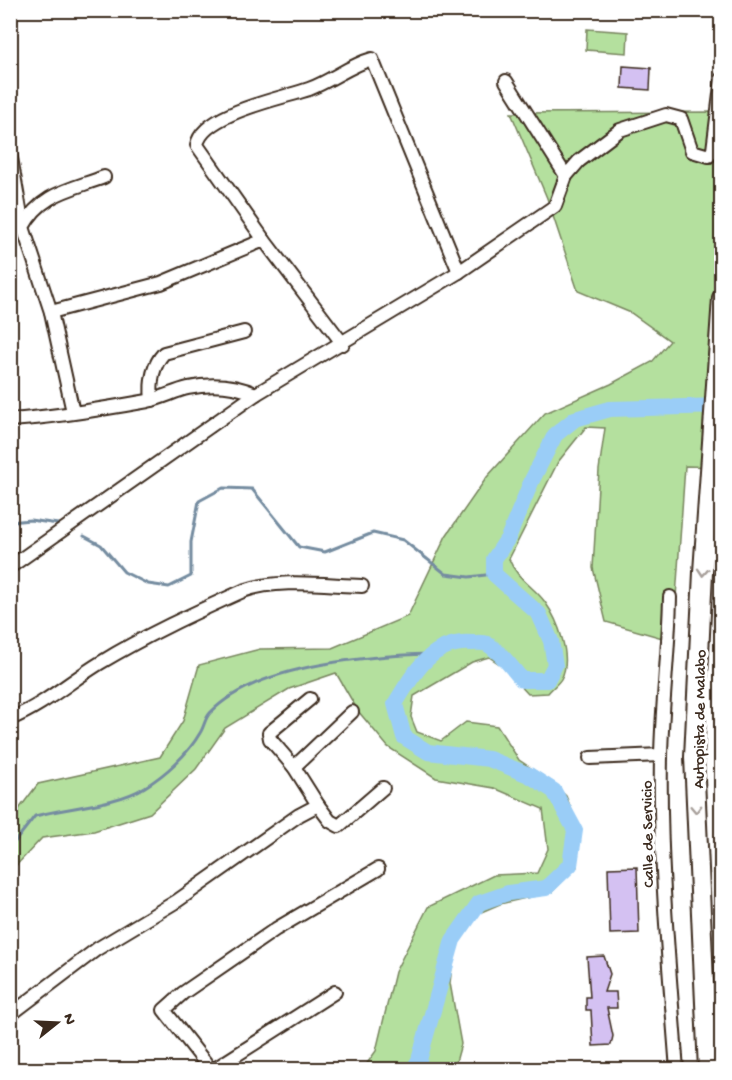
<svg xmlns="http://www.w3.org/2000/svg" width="732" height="1080" font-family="'Gochi Hand',sans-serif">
<rect width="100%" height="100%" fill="#fff"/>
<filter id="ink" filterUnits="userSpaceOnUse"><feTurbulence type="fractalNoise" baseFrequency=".0167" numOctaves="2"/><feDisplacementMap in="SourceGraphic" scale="12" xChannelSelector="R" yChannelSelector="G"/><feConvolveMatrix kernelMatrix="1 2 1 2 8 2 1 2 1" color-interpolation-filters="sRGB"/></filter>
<g filter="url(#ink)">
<g fill="#b4e09e" stroke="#78855e" stroke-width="1.5">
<polygon points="587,29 628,32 627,53 586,50"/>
<path d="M721,112V467L685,466L673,641L606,622L593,568L599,470L605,428L586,427L558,462L509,559C516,578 534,587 545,602C558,620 573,658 561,679C558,684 552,688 548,693L528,694L501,665L489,657L472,662L414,696L411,717L417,732L441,741L466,722L497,726L519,760L549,780L566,796L578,825L577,867L552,892L500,904L472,916L455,943L450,983L461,1044L454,1069H363L376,1051L395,972L428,907L494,875L537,873L548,849L543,809L494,788L436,778L388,747L358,711L336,673L289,689L225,728L196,769L150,813L94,831L42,838L11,871L10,821L38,784L160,757L183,721L199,665L260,649L332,648L408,616L446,536L487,477L545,413L611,384L652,362L670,341L631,313L578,291L547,198L511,113Z"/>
</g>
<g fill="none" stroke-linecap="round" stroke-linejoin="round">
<g stroke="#748ca0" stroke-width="3">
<polyline points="10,522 30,520 65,525"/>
<polyline points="84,536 101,545 124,572 148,584 169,587 191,576 191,542 199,501 223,488 252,489 299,547 325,552 373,533 403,540 446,574 469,577 494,574"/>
<path d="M10,848L35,816C68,807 117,805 145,787C166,774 188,754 200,733C204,727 205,718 210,713C257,664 367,656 430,654"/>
</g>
<path stroke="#9acdf7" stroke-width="16" d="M413,1070L419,1060L453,940L479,903L508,893L546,888L570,865L575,830L554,791L529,775L489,759L428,752L404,737L395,704C413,674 432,639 473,643C477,643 483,642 487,644C500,651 513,669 522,680H547L555,665L551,641L539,614L494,574V559L508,538L532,480L555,435L575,419L610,409L722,406"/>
</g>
<g fill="#d4c1f2" stroke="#3b2a1e" stroke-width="1.5">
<polygon points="623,66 651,68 650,90 622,88"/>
<polygon points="637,867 639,933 610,934 608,868"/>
<polygon points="604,956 610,974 604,992 616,992 617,1008 607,1008 613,1036 611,1045 593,1046 591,1010 586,1010 586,997 590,997 587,957"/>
</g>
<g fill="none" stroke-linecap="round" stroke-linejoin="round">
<g stroke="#3b2a1e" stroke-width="16">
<g id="minor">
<polyline points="506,81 566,176"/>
<polyline points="10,152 23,227"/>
<polyline points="51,312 161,283 264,240"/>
<path d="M343,344L264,240L197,145C202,113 284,98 309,89C331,81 350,65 372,59L459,272"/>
<path d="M152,400C150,383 152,366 164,353L244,332"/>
<path d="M73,412L51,312L23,227C41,193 70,190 104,177"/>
<path d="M10,420C56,417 103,409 148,401C162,398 175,391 188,388C211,383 235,385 256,394"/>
<polyline points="10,567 256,394 459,272 555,206 566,176 579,161 620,130 666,115 681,119 692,151 709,156 713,150 722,78"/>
<path d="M670,597C669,650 662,703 661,756C659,860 669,965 677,1070"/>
<path d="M10,719C44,705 69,682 100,663C146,635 194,613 243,591C278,578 325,585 362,586"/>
<polyline points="590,758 661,755"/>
<polyline points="294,767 352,712"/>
<polyline points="318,805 330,821 339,826 383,788"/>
<polyline points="10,1015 97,949 177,901 299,815 318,805 294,767 270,739 269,733 310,699"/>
<polyline points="211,1070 164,1010 183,993 276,929 378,869"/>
<polyline points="213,1070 335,992"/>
</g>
</g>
<g stroke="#3b2a1e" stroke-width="22">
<polyline id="highway" points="708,1070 694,757 703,572 722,298"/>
</g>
<use href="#minor" stroke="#fff" stroke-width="12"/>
<use href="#highway" stroke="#fff" stroke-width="18"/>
</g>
<defs><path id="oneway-chevron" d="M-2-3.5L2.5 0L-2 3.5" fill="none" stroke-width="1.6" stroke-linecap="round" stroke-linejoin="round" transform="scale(1.5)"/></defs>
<g stroke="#a79f9a">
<use href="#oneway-chevron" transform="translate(703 572) rotate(94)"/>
<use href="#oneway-chevron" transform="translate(696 809) rotate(88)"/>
</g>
</g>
<g text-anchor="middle" stroke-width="6" stroke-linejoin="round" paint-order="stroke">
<g font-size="16" fill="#3b2a1e" stroke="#fff">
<text transform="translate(698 719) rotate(-89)" y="6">Autopista de Malabo</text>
<text transform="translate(646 834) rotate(-91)" y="6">Calle de Servicio</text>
</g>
</g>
<rect width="732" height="1080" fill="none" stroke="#fff" stroke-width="36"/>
<rect x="18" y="18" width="696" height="1044" fill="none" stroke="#3b2a1e" stroke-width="2" filter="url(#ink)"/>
<g transform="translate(57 1023) rotate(72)" stroke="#ffffff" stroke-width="4.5" paint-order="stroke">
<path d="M0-4.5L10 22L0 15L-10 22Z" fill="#3b2a1e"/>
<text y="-9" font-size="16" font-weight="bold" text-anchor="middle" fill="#3b2a1e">N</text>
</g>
</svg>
